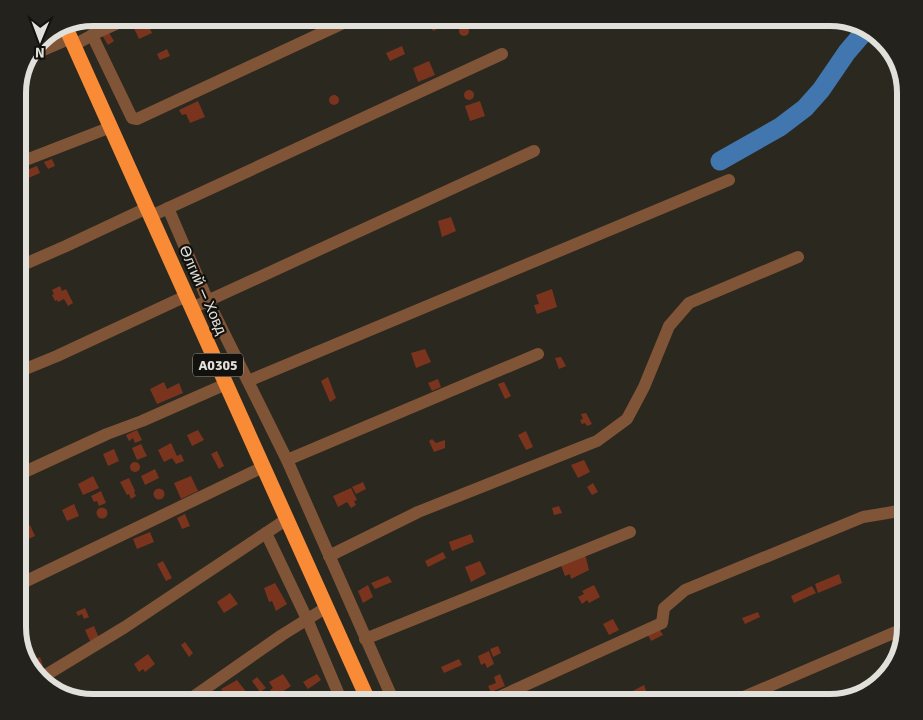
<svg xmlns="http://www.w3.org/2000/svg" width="923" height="720" font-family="Signika,sans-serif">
<rect width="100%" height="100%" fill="#2b281f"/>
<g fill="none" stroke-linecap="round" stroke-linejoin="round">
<polyline stroke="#4177ae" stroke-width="19" points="720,161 780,127 805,108 821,90 847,52 865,31"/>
</g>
<g fill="#7a341e">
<polygon points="145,18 152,33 139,39 132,24"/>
<polygon points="442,19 445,25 433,31 430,25"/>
<circle cx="464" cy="31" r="5"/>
<polygon points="108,31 114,41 108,45 102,35"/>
<polygon points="402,46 405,54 390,61 386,53"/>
<polygon points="167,49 170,56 160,60 157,54"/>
<polygon points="429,61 435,75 418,82 413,68"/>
<circle cx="469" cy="95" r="5"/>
<circle cx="334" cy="100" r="5"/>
<polygon points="198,101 205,117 190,123 186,114 182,115 179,110"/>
<polygon points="480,101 485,116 470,121 465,106"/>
<polygon points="52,159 55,166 48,169 44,162"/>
<polygon points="37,166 40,173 26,179 22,172"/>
<polygon points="451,217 456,231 442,237 438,221"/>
<polygon points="60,286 62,291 66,289 73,303 68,306 64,299 58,302 57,300 55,301 52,295 54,294 52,290"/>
<polygon points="552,289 557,307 537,314 534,305 539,304 536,295"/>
<polygon points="425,349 431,362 416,368 411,353"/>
<polygon points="561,357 566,366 559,369 555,358"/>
<polygon points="328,377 336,398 330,402 321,381"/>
<polygon points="438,379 441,387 432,391 428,383"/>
<polygon points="164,382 167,389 179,383 183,393 157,404 150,389"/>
<polygon points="504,382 511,396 505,399 498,384"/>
<polygon points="586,413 592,424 587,426 585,423 582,424 580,420 583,419 581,414"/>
<polygon points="137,430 142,440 135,443 133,438 129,441 126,435"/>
<polygon points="198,430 204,440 192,446 187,435"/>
<polygon points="526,431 533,447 526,450 518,435"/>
<polygon points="432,439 436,443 445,440 445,448 434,452 429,441"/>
<polygon points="171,443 177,456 181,454 184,461 176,464 172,458 164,462 158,450"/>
<polygon points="141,444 147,456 137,460 132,448"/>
<polygon points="114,449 119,461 108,466 103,454"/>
<polygon points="217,451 224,466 219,469 211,454"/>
<polygon points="584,460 590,472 578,478 571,465"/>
<circle cx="135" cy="467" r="5"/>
<polygon points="155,469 159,478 145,485 141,476"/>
<polygon points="93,476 99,488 83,495 78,484"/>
<polygon points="191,476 198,491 181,499 174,483"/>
<polygon points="129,478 135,491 134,492 136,496 131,499 129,494 127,495 120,482"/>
<polygon points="363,482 366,489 356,494 352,487"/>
<polygon points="593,483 598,492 592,495 587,487"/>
<polygon points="351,488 357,500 354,501 356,505 351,508 347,502 338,507 333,496"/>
<circle cx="159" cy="494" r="5.5"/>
<polygon points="101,491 106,503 99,506 97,501 94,502 91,496"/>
<polygon points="74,504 79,516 67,521 62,510"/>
<polygon points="559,506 562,513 554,515 552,508"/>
<circle cx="102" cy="513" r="5.5"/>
<circle cx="21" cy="518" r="4.5"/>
<polygon points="185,514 190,526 182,529 177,518"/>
<polygon points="30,525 35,536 24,541 19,530"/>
<polygon points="150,532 154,542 137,549 133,539"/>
<polygon points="471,534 474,542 452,551 449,542"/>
<polygon points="443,552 446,558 428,567 425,561"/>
<polygon points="585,554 589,570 571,579 570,574 565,576 560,563"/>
<polygon points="163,561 172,578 166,581 157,564"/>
<polygon points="480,561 486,574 471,582 465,567"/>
<polygon points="839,574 842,583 818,593 815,584"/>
<polygon points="388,576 392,582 375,589 371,583"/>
<polygon points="275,583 287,604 276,611 272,601 269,602 264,588"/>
<polygon points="368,585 373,597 363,603 358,591"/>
<polygon points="594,585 600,597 589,603 587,600 582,604 578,597 584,594 582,591"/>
<polygon points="812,586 816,593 794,603 791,596"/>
<polygon points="230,593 238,604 224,613 217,602"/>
<polygon points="85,608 89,617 84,619 82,614 78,616 76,612"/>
<polygon points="758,612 760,617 745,624 742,618"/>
<polygon points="23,619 28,631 19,635 18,621"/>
<polygon points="613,619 619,630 609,635 603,624"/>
<polygon points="94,626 99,638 90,641 85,630"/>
<polygon points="660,630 663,635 651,641 648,635"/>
<polygon points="185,642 193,653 189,657 181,645"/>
<polygon points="498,646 501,653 493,657 490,649"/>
<polygon points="489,651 494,664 487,668 485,663 481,665 478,656"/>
<polygon points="148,654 155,664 145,672 143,669 139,672 134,664"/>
<polygon points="40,657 43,666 36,669 32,660"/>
<polygon points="459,659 462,665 444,673 441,667"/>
<polygon points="283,674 291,686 278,695 276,692 273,694 270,690 273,688 269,682"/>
<polygon points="317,674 321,680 308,689 303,682"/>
<polygon points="500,674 505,686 491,692 488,686 496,683 494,677"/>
<polygon points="257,677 266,688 260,692 252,681"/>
<polygon points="237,680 248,694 236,702 230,702 221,689"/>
<polygon points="644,685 650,702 634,702 629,693"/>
</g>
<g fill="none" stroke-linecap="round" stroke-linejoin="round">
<g stroke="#805436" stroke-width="12">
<polyline points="92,35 132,118 137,119 354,18"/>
<polyline points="74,45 98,32 129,18"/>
<polyline points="34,54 71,38"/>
<polyline points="18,163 111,127"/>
<polyline points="168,208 208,301 287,460 394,702"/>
<polyline points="151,216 502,54"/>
<polyline points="18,267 66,246 147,208"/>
<polyline points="192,308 534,151"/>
<polyline points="18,372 57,356 186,296"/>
<polyline points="248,381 729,180"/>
<polyline points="287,460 538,354"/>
<polyline points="18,475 107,434 142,421 226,384"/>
<polyline points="266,533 307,619 342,702"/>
<polyline points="329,556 418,512 597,441 627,419 644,387 669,326 689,303 798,257"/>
<polyline points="18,585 263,467"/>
<polyline points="365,639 630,532"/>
<polyline points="41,678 125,627 287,519"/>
<polyline points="186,702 282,635 327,607"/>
<polyline points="488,702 662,623 664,608 685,590 863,517 905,510"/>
<polyline points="732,702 905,628"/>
</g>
<polyline stroke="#fa8b36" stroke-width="15" points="66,28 369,702"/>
</g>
<g text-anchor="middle" stroke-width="4.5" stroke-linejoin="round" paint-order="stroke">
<rect fill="#12110d" stroke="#a4a29d" stroke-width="1" x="193" y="353.5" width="50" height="23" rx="4"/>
<g font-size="14" font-weight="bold" fill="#e2e0db">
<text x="218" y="370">A0305</text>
</g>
<g font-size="15" fill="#e2e0db" stroke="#12110d">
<text transform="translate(203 290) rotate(66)" y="5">Өлгий — Ховд</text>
</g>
</g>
<path d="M0 0H923V720H0ZM93 26H830A67 67 0 0 1 897 93V627A67 67 0 0 1 830 694H93A67 67 0 0 1 26 627V93A67 67 0 0 1 93 26Z" fill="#23221d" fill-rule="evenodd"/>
<path fill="none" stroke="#e2e0db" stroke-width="6" d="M93 26H830A67 67 0 0 1 897 93V627A67 67 0 0 1 830 694H93A67 67 0 0 1 26 627V93A67 67 0 0 1 93 26Z"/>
<g transform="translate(40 40) rotate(181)" stroke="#12110d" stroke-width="4" paint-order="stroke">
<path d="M0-4L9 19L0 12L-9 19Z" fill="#e2e0db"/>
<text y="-8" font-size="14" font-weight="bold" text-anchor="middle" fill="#e2e0db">N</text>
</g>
</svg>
